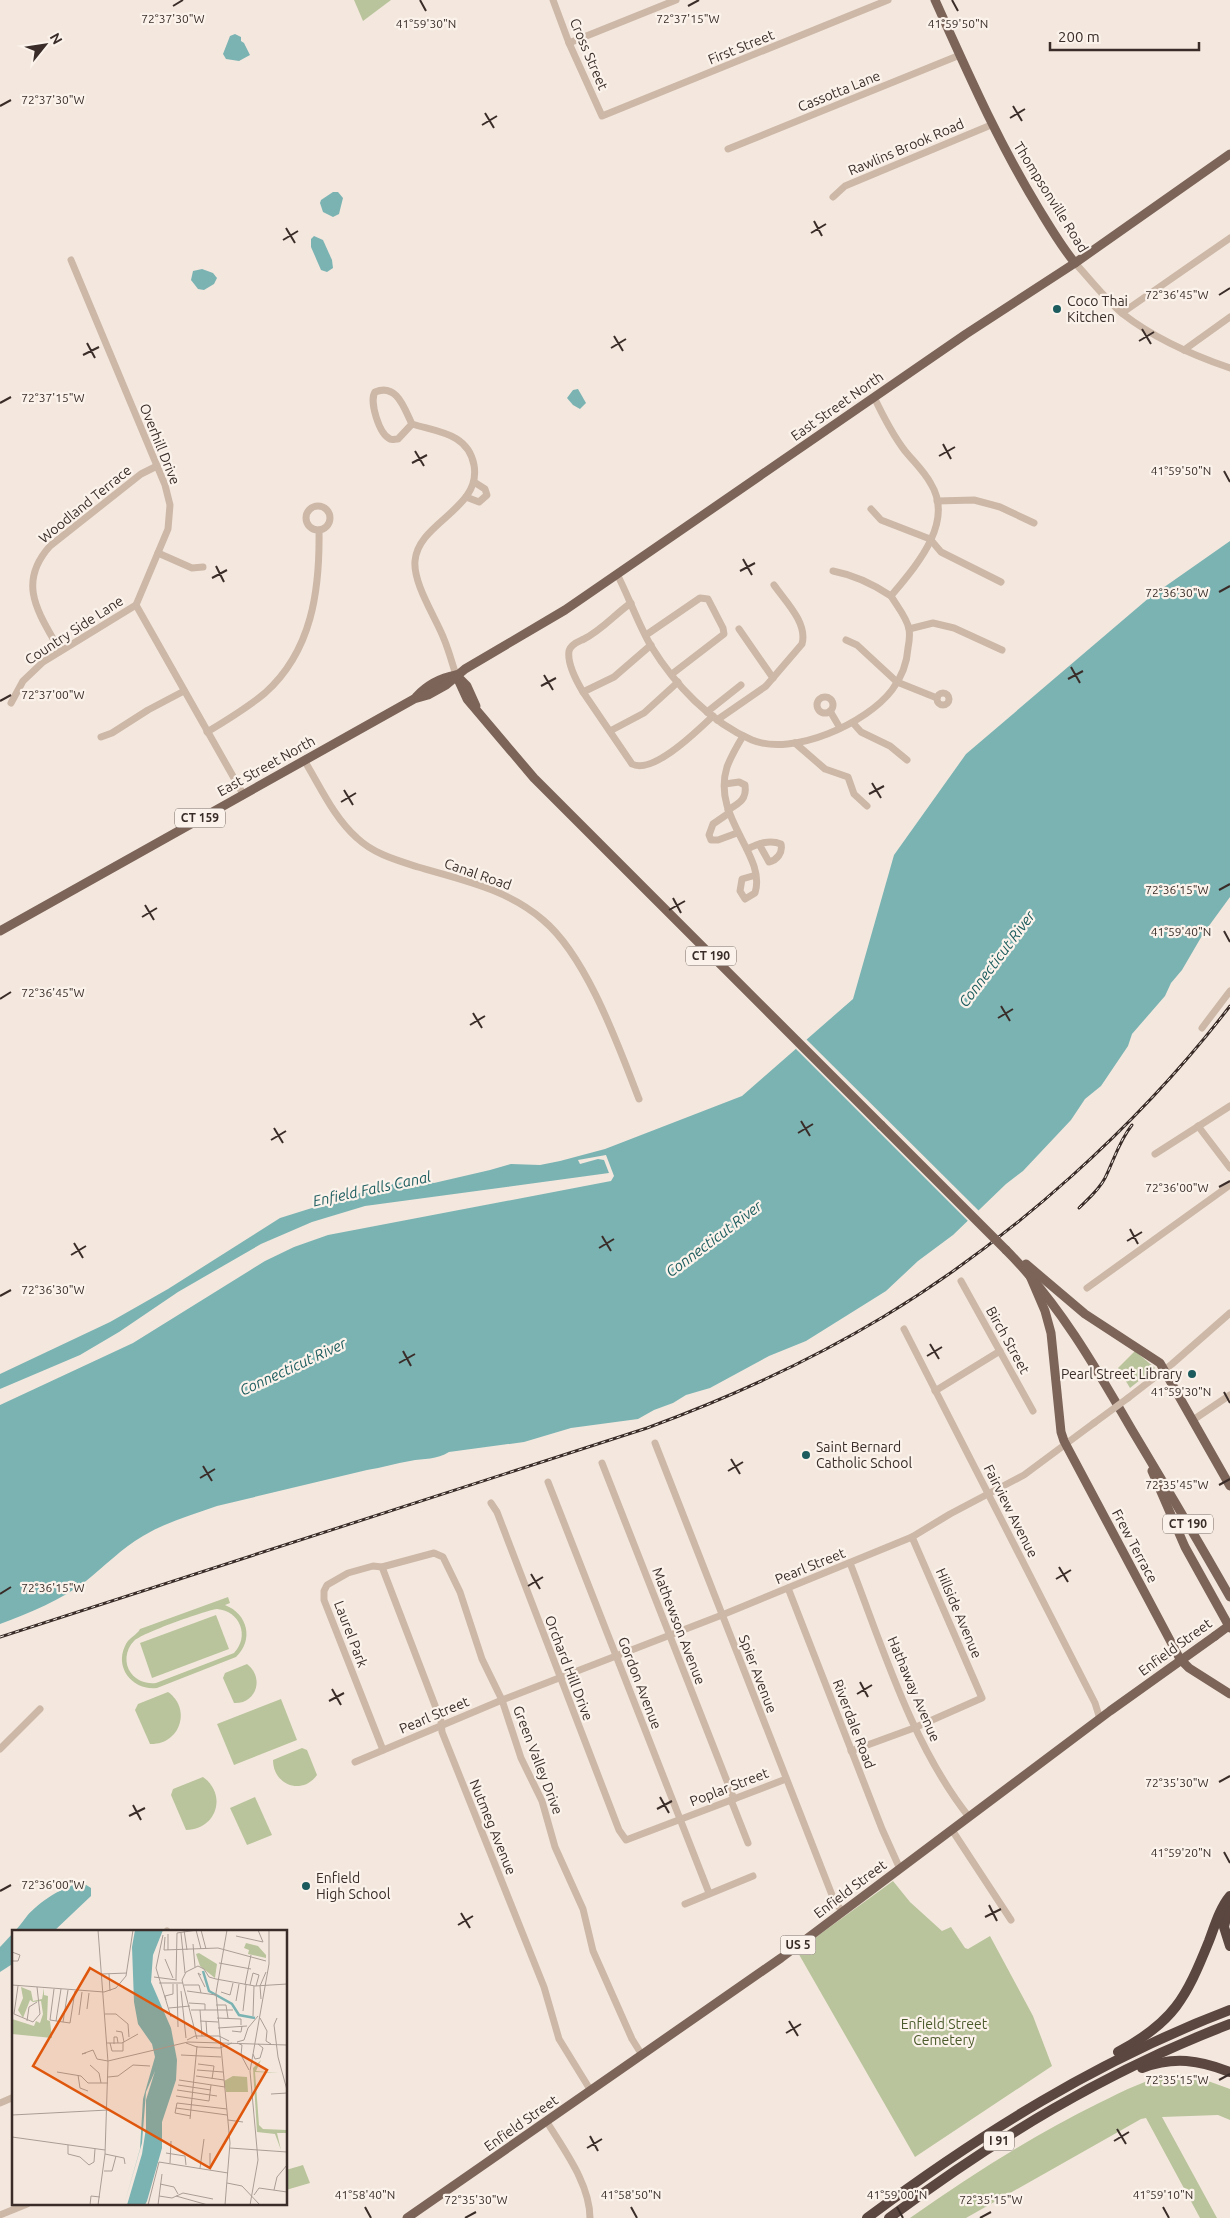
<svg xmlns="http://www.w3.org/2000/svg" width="1230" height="2218" font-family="Ubuntu,sans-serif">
<rect width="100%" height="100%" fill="#f4e8de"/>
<g fill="#b9c49c" fill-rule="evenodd">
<polygon points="354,0 391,0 363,21"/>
<polygon points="1135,1351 1155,1368 1130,1388 1118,1368"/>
<path d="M228,1597L230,1603L225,1605C248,1614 254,1640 236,1657L157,1688C134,1691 114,1669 125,1646C128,1638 137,1635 140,1629ZM217,1609C240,1611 250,1636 234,1653L156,1683C146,1684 137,1681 131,1673C124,1664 125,1650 134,1641C142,1633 204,1611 217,1609Z"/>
<polygon points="216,1615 229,1649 152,1678 140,1643"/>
<path d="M247,1664C265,1678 256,1704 234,1703L223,1678L225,1673Z"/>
<path d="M168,1692C192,1709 180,1745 150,1744L135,1710L138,1704Z"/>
<polygon points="281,1699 297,1740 234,1765 217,1724"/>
<path d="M302,1748L307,1750L317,1775C302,1796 273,1785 273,1760Z"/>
<path d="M203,1777C228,1795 216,1830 186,1830L171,1795L173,1789Z"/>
<polygon points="255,1797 272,1835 247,1845 230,1808"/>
<polygon points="893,1881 910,1902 942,1931 951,1927 965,1948 968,1949 990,1936 1033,2016 1052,2066 915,2157 797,1951"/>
<path d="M1177,2074L1197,2077L1230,2089V2120L1218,2115L1162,2117L1217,2218H1200L1146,2118L1141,2119L966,2218H910C971,2175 1032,2136 1099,2103C1124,2091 1149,2077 1177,2074Z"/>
<polygon points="303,2165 310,2183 286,2190 286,2170"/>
</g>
<g fill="#7bb3b3">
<polygon points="235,34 241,37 241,41 244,43 250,55 239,61 226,59 223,54 230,36"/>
<polygon points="333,192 338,192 343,198 339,214 333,217 323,212 320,203 321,200"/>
<polygon points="314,236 323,240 332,260 333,268 327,272 321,270 311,247 311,239"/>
<polygon points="202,269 213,273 217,278 214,284 204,290 198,289 191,280 193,271"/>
<polygon points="578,389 586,403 580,409 573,405 567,398 573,390"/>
<path d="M1230,541V897L1203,934L1182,970L1171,983L1165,996L1132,1034L1128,1046L1101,1086L1085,1099L1071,1120L1023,1171L1006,1184L953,1235L918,1261L886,1291L806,1341L769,1356L710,1388L686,1395L673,1403L654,1410L638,1419L571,1428L524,1442L449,1452C437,1460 424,1458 410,1461C396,1463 382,1468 367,1470L217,1506C192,1515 166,1522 143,1536C122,1548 105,1566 86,1581C61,1600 30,1613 0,1624V1405L133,1343L265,1261L294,1247L328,1235L611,1181L614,1176L606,1155L578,1160L580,1164L598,1159L604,1160L609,1173L365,1206L312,1222L261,1244L178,1292L119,1332L80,1355L0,1389V1374L110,1322L168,1289L280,1218L379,1187L408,1181L421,1180L434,1183L490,1170L511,1164L540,1165L560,1161L605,1149L742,1096L853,999L894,855L966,754L1150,597Z"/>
<path d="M83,1883L91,1888V1896L53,1932H14C19,1927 23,1921 27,1916C39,1902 64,1885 83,1883Z"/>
<polygon points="14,1932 14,1963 0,1972 0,1947"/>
</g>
<polygon fill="#f4e8de" points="805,1038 980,1212 976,1216 969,1222 794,1047"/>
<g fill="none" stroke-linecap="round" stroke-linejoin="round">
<g stroke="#cdb8a8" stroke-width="7">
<polyline points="553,0 569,43 602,116 888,0"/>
<polyline points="569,43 676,0"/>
<polyline points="728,149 960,55"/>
<polyline points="833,197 845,186 991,125"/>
<polyline points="71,260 165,485 170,505 168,529 136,605 243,794"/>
<path d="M1075,263C1090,279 1105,299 1123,314C1155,339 1192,355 1230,368"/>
<polyline points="1122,313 1230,238"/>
<polyline points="1184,350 1230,317"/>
<path d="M412,424L398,439C395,439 392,440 390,439C379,434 369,401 375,392C397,383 404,408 412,424C437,432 468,433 474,465C482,509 418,522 415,561C413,584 436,618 444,639C449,651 452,663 456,675"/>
<polyline points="466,497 479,502 487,495 485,489 474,482"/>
<polyline points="937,501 974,500 1000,507 1034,523"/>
<circle cx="318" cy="518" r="12"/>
<polyline points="871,509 881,520 930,539 941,552 1001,582"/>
<polyline points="158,553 192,568 203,567"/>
<path d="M833,571C854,575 873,584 891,596"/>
<path d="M617,574C629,597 638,624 651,646C675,685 710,722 752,740C793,757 867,723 892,690C901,678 907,664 908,648C909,643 910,635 909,629C907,618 897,606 891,596C915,567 955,523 931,484C924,471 914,462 905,451C892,434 883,416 874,397"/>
<path d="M631,603C615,614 602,630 584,639C578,642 571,644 569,651C567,664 577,682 583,692L632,764C653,775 698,730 713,716"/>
<polyline points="739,629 773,678"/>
<polyline points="909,629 933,623 954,628 1002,650"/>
<polyline points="646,635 700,598 708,599 723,628 724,634 672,674"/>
<polyline points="846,640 857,645 897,682 937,698"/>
<path d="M60,651C39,613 16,584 50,546L141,474L157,466"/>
<polyline points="583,692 614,677 651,645"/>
<circle cx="943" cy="699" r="6"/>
<circle cx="825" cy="705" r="8"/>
<polyline points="11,703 23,681 43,662 136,605"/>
<polyline points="830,711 840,728"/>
<polyline points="707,712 741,685"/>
<path d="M717,720L766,686L802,644C808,623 785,601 774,585"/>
<polyline points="853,723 861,732 890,746 907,760"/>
<polyline points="610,731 644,713 678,682"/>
<path d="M207,732C227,720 247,708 265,693C312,651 320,590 319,530"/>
<path d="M743,736C737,746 731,756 727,767C711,818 767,855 755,893L745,899L740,891L742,879L756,875"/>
<polyline points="101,737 112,733 148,710 184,691"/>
<polyline points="795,743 825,769 848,777 854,794 867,806"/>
<path d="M304,760C320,786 334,818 357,838C374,854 396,860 418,867C462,880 507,889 543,920C587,957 618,1045 639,1099"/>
<path d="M725,784L739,782L745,785C747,799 740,803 728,810"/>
<polyline points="729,813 713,824 709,835 711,840 718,840 737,833"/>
<path d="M747,849C758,844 769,839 781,844C783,853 777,860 769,862L759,844"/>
<polyline points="1202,1028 1230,991"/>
<polyline points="1198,1126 1230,1168"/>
<polyline points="1155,1154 1230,1106"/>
<polyline points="961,1281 1033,1411"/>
<polyline points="1087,1288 1230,1185"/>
<polyline points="904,1329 1095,1703 1100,1719"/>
<polyline points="935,1391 1000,1351"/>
<polyline points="1128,1398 1172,1364 1230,1313"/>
<polyline points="1193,1420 1230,1395"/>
<polyline points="655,1443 832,1895 842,1912"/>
<polyline points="602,1463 734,1799"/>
<polyline points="548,1482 709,1893"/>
<polyline points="491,1503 497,1512 619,1830 626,1840 786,1779"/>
<path d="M850,1563C883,1648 912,1745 969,1817"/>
<polyline points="382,1567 441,1721 442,1732 544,1987 559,2039 591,2091"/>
<polyline points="788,1588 882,1829 900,1869"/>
<polyline points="0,1749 40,1709"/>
<polyline points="383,1750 324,1600 324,1591 327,1585 348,1573 373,1566 382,1567 434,1553 443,1557 460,1592 482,1659 502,1700 521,1758 542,1801 555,1847 583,1909 593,1951 632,2039 642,2055"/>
<polyline points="851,1751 914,1728 982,1698 912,1537"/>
<polyline points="355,1762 502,1700 722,1615 912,1537 950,1514 1024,1475 1094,1423"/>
<polyline points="731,1800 748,1843"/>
<polyline points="952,1830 1011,1920"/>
<polyline points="685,1904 753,1876"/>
<polyline points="166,1932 167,1931"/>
<polyline points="0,2103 14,2097"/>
<path d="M547,2122C564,2150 590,2184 590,2218"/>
<polyline points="0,2215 27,2204"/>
</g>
<g stroke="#7c6459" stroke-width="9">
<path d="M935,0C967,71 998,142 1039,209C1050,227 1061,246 1075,263"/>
<polyline points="456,675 467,699 534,778 881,1125"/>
<polyline points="458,677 467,686 476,706"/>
<path d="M416,697C427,685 440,678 456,675"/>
<polyline points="0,931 414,699 428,695 446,685 465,669 565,610 966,334 1075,263 1230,154"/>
<path d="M1006,1250C1058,1302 1095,1366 1132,1430C1165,1485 1198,1541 1230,1597"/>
<polyline points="1026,1264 1085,1314 1160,1363 1230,1486"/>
<polyline points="1030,1276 1045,1311 1051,1333 1061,1432 1064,1441 1180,1659 1189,1668 1230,1694"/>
<polyline points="1152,1471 1185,1547 1230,1628"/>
<polyline points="407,2218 781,1958 1110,1711 1215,1636"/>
</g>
<g stroke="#5b4740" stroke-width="10">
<polyline points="1228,1909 1224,1927 1230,1946"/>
<path d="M1118,2052C1174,2022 1186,1998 1209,1941C1215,1925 1220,1908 1230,1896"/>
<path d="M1142,2068C1174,2056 1199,2060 1230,2072"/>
<path d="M867,2218C980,2134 1098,2060 1230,2010"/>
<path d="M889,2218C995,2139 1106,2071 1230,2024"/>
</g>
<g stroke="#3a2d29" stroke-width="3">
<g id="rail">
<path d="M1079,1208C1088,1199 1099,1190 1105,1178C1114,1160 1119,1141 1132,1125"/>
<path d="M0,1637L647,1428C729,1398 808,1362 883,1317C1011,1240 1139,1125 1230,1006"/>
</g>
</g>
<use href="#rail" stroke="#fbf3eb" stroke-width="1" stroke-dasharray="4" stroke-linecap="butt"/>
<polyline stroke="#cdb8a8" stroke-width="7" points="1094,1423 1128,1398"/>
<g stroke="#7c6459" stroke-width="9">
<polyline points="881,1125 1006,1250"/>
<polyline points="1215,1636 1230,1625"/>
</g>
</g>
<path fill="none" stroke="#3a2d29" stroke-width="2" d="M420,0L426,11M952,0L958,11M173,6L183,0M688,6L699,0M0,106L11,100M1013,106L1022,121M485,113L494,128M1010,118L1025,109M482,125L497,116M814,221L822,236M286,228L295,243M811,233L826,224M283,240L298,231M1219,295L1230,288M1142,329L1151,344M614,336L623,351M1139,341L1154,332M87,343L95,358M611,348L626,339M83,355L99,347M0,403L11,397M943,444L951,459M415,451L424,466M939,456L955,447M412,463L427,455M1224,471L1230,482M743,559L752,575M216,566L224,582M740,571L755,563M212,578L227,570M1219,592L1230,586M1071,667L1080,683M544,675L553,690M1068,679L1083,671M541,686L556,678M0,701L11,695M872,783L881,798M344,790L353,805M869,794L884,786M341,802L356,793M1219,890L1230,884M673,898L681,913M145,905L154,920M669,910L685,901M142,917L157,908M1224,931L1230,942M0,999L11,992M1001,1006L1010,1021M473,1013L482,1028M998,1018L1013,1009M470,1025L485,1016M801,1121L810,1136M274,1128L283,1143M798,1133L813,1124M271,1140L286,1131M1219,1187L1230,1181M1130,1229L1138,1244M602,1236L611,1251M1127,1241L1142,1232M74,1243L83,1258M599,1248L614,1239M71,1255L86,1246M0,1296L11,1290M930,1344L939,1359M403,1351L411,1366M927,1356L942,1347M399,1363L415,1354M1224,1392L1230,1403M731,1459L740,1474M203,1466L212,1481M728,1471L743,1462M200,1478L215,1469M1219,1485L1230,1479M1059,1567L1068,1582M531,1574L540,1589M1056,1579L1071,1570M528,1586L543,1577M0,1594L11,1587M860,1682L868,1697M332,1689L341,1705M857,1694L872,1685M329,1701L344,1693M1219,1782L1230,1776M660,1797L669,1813M133,1805L141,1820M657,1809L672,1801M129,1816L145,1808M1224,1852L1230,1863M0,1891L11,1885M989,1905L997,1921M461,1913L470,1928M985,1917L1001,1909M458,1925L473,1916M789,2021L798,2036M786,2033L801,2024M1219,2080L1230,2074M1117,2129L1126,2144M590,2136L598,2151M1114,2141L1129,2132M587,2148L602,2139M365,2207L371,2218M631,2207L637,2218M897,2207L903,2218M1163,2207L1169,2218M465,2218L476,2212M980,2218L991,2212"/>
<g fill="#1c5c5e" stroke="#fbf3eb" stroke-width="2">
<circle cx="1057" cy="309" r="5"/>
<circle cx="1192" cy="1374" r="5"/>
<circle cx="806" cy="1455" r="5"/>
<circle cx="306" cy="1886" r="5"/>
</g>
<g text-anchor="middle" stroke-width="4.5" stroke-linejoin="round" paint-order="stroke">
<g fill="#fbf3eb" stroke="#746863" stroke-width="1">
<rect x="175" y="808.5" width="50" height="19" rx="4"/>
<rect x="686" y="946.5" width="50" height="19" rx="4"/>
<rect x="1163" y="1514.5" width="50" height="19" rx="4"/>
<rect x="780.5" y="1935.5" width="35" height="19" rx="4"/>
<rect x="984" y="2131.5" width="30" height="19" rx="4"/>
</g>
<g font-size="12" font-weight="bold" fill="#3a2d29">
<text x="200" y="822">CT 159</text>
<text x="711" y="960">CT 190</text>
<text x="1188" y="1528">CT 190</text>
<text x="798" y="1949">US 5</text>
<text x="999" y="2145">I 91</text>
</g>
<g font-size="14" fill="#3a2d29" stroke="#fbf3eb">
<text transform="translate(741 47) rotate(-22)" y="5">First Street</text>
<text transform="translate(589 54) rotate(67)" y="5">Cross Street</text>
<text transform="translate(839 91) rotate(-22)" y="5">Cassotta Lane</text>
<text transform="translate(906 147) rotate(-23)" y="5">Rawlins Brook Road</text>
<text transform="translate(1051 197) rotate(58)" y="5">Thompsonville Road</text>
<text transform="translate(837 406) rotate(-35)" y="5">East Street North</text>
<text transform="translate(160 444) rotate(68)" y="5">Overhill Drive</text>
<text transform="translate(85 504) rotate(-39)" y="5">Woodland Terrace</text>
<text transform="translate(74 630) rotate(-33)" y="5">Country Side Lane</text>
<text transform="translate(266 766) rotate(-29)" y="5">East Street North</text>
<text transform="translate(478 874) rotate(19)" y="5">Canal Road</text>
<text transform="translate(1008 1340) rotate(61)" y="5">Birch Street</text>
<text transform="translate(1011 1511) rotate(63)" y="5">Fairview Avenue</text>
<text transform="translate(1135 1546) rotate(62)" y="5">Frew Terrace</text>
<text transform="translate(810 1566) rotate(-22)" y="5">Pearl Street</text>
<text transform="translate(959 1613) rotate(67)" y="5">Hillside Avenue</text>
<text transform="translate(679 1626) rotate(69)" y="5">Mathewson Avenue</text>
<text transform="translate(351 1634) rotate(69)" y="5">Laurel Park</text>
<text transform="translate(1175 1647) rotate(-36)" y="5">Enfield Street</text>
<text transform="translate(569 1668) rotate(69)" y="5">Orchard Hill Drive</text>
<text transform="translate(758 1674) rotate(69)" y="5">Spier Avenue</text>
<text transform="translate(640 1683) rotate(69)" y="5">Gordon Avenue</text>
<text transform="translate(914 1689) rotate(67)" y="5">Hathaway Avenue</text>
<text transform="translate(434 1715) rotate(-23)" y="5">Pearl Street</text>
<text transform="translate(854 1724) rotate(69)" y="5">Riverdale Road</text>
<text transform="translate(538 1760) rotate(69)" y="5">Green Valley Drive</text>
<text transform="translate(729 1787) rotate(-21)" y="5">Poplar Street</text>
<text transform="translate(493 1827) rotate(68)" y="5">Nutmeg Avenue</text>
<text transform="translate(850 1889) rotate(-37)" y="5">Enfield Street</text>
<text transform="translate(521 2123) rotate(-35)" y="5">Enfield Street</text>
</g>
<g font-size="14" fill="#3a2d29" stroke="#fbf3eb" text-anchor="start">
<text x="1067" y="306">Coco Thai<tspan x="1067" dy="16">Kitchen</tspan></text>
<text x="1182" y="1379" text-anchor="end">Pearl Street Library</text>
<text x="816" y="1452">Saint Bernard<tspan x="816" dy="16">Catholic School</tspan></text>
<text x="316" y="1883">Enfield<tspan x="316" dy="16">High School</tspan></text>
</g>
<g font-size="14" fill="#4b5a2b" stroke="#fbf3eb">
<text x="944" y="2029">Enfield Street<tspan x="944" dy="16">Cemetery</tspan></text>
</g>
<g font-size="15" font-style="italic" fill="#1c5c5e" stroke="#fbf3eb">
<text transform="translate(997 959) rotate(-53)" y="5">Connecticut River</text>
<text transform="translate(372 1189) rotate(-12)" y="5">Enfield Falls Canal</text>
<text transform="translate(714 1239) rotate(-37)" y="5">Connecticut River</text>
<text transform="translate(293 1367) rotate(-25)" y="5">Connecticut River</text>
</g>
</g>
<g transform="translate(12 1930)">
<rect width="275" height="275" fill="#f4e8de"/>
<path d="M234,13L246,16L254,25V28L236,24L237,20L232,18ZM187,23L205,34L203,48L188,36L184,24ZM9,57L19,61L21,71L30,69L32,58V65L36,66L35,90L38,91L40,108L0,104V89L22,96L24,91L28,93L31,84L29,71L21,72L18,70L11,88L6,80L11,68ZM249,130L244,141L267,143L243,142L247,195L251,199L275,200V203H265L269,220L263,204L245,202L241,138ZM221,146L235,147L236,162H214L212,151Z" fill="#b9c49c"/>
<path d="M123,0H151L141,25L139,52L159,98L165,130L164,150L150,192V218L135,271L133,275H115L130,224L134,198V170L143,141L134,162L130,213L112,275L128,219L131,169L143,127L140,114L126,94L122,72L120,17Z" fill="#7bb3b3"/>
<path fill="none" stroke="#7bb3b3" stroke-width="2.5" d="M191,41L197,61L220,74L227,85L243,88"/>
<path fill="none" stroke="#aa9d96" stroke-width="1" d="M86,0L96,132L93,224L86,275M172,0L175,20M184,0L189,19M189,0L194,19M169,3L173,43M151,5L144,38L159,87M224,6L251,12L246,0M153,7L152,20L206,18L254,31M181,14L183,37M156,20V4M0,22L8,25L6,31H0M153,29L161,48M207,33L239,39M90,44L115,43M97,44L98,61M189,45L186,43L193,57M142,47L165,50M164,49L165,3L185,0M204,49L243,56L275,54M170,50L185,109M170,50L174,42L186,36L192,39L197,47L204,49M147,53H171M165,54L166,97M0,55L92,62M172,55H187L189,63M233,55L239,25M238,55L241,43L247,45L244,56M6,56L2,84L21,92L28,84L25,57M42,59L38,90L51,92L58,93L63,61M169,61L174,108M175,61L204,65M92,62L104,58L114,46L121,0M209,62L218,65L221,53M249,69L248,56L254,42M154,70L153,66L161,64V54M224,71L227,54M177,73L193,74V80M204,75H214L216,88M157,78L178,76M75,79L77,63M179,80H221M188,80L190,106M231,81L234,55M93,84H104L116,94L117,107M67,85L70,62M241,86L242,56M205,88L229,89V95M248,88L255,101L254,111L259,114M265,88L262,95L266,127L275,160M15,91L17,77L25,72M44,91L49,59M188,91L206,92M194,91L195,106M51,92L56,60M206,98L235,96M104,101L110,102L112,112M220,101L229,102L230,96M175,110L183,106H207L217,111M225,112L232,110L236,98L246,86M95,113H110L126,104M98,113L100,121H111V112M174,113L185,117L208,118L220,113M225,113L230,115L229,125L237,140M102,114V107H105L106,113M74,123L70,124L81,120L85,129L96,131M241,124L243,129L248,128L251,118L246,114M169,125L209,127M96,131L176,112L275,115M186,134L202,136L200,149M78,135L87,143L89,153M185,140L211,142M45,142L69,146L76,153H96M66,145L68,158L76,161M184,146L212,150M96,147L106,146L121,135L138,136M167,150L213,157M166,155L199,160M165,160L205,166M259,164L275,163M164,166L197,171L199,155M164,178L215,185M0,185L96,180M179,186L163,183L165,173L215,179M178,189L185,116M216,190L231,192M0,207L93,220M56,215V224L68,227L77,235L82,232L83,219M218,218L275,222M154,223L173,226L174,235M93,224L112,228L113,234M158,233L159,211M188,238L192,209M198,239V223M92,241H100L104,226M215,253L230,256L248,275M148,254L162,257L166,264M262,260L265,247L275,235M242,265L247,258L275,262M147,266L160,268L171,263L201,269M164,266L196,275M78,275L79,266L88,267M136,275L147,232L216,243M146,275L150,244M213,275L218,213L204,63L215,0M238,275L246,230L238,141L257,34V0"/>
<path fill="#df570d" fill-opacity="0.15" stroke="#df570d" stroke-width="2.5" d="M78,38L255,140L198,238L21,136Z"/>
<rect width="275" height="275" fill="none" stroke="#3a2d29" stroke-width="2.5"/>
</g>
<g font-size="12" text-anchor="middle" fill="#3a2d29" stroke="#fbf3eb" stroke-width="4.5" stroke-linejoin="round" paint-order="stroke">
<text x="173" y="23">72°37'30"W</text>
<text x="688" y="23">72°37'15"W</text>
<text x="426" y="28">41°59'30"N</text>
<text x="958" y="28">41°59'50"N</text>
<text x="53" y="104">72°37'30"W</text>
<text x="1177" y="299">72°36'45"W</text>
<text x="53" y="402">72°37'15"W</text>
<text x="1181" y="475">41°59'50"N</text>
<text x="1177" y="597">72°36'30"W</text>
<text x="53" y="699">72°37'00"W</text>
<text x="1177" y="894">72°36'15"W</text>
<text x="1181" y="936">41°59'40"N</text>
<text x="53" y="997">72°36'45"W</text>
<text x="1177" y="1192">72°36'00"W</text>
<text x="53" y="1294">72°36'30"W</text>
<text x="1181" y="1396">41°59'30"N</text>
<text x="1177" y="1489">72°35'45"W</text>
<text x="53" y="1592">72°36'15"W</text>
<text x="1177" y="1787">72°35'30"W</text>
<text x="1181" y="1857">41°59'20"N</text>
<text x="53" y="1889">72°36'00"W</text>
<text x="1177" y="2084">72°35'15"W</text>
<text x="365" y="2199">41°58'40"N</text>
<text x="631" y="2199">41°58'50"N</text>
<text x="897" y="2199">41°59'00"N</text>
<text x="1163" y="2199">41°59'10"N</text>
<text x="476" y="2204">72°35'30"W</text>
<text x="991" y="2204">72°35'15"W</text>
</g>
<g transform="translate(45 45) rotate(60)" stroke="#fbf3eb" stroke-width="4" paint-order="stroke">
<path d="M0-4L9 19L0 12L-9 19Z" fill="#3a2d29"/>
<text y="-8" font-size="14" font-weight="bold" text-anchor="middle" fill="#3a2d29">N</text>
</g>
<path d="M1050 42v8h149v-8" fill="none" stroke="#3a2d29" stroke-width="2.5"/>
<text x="1058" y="42" font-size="15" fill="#3a2d29" stroke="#fbf3eb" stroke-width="4" paint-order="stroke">200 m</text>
</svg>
